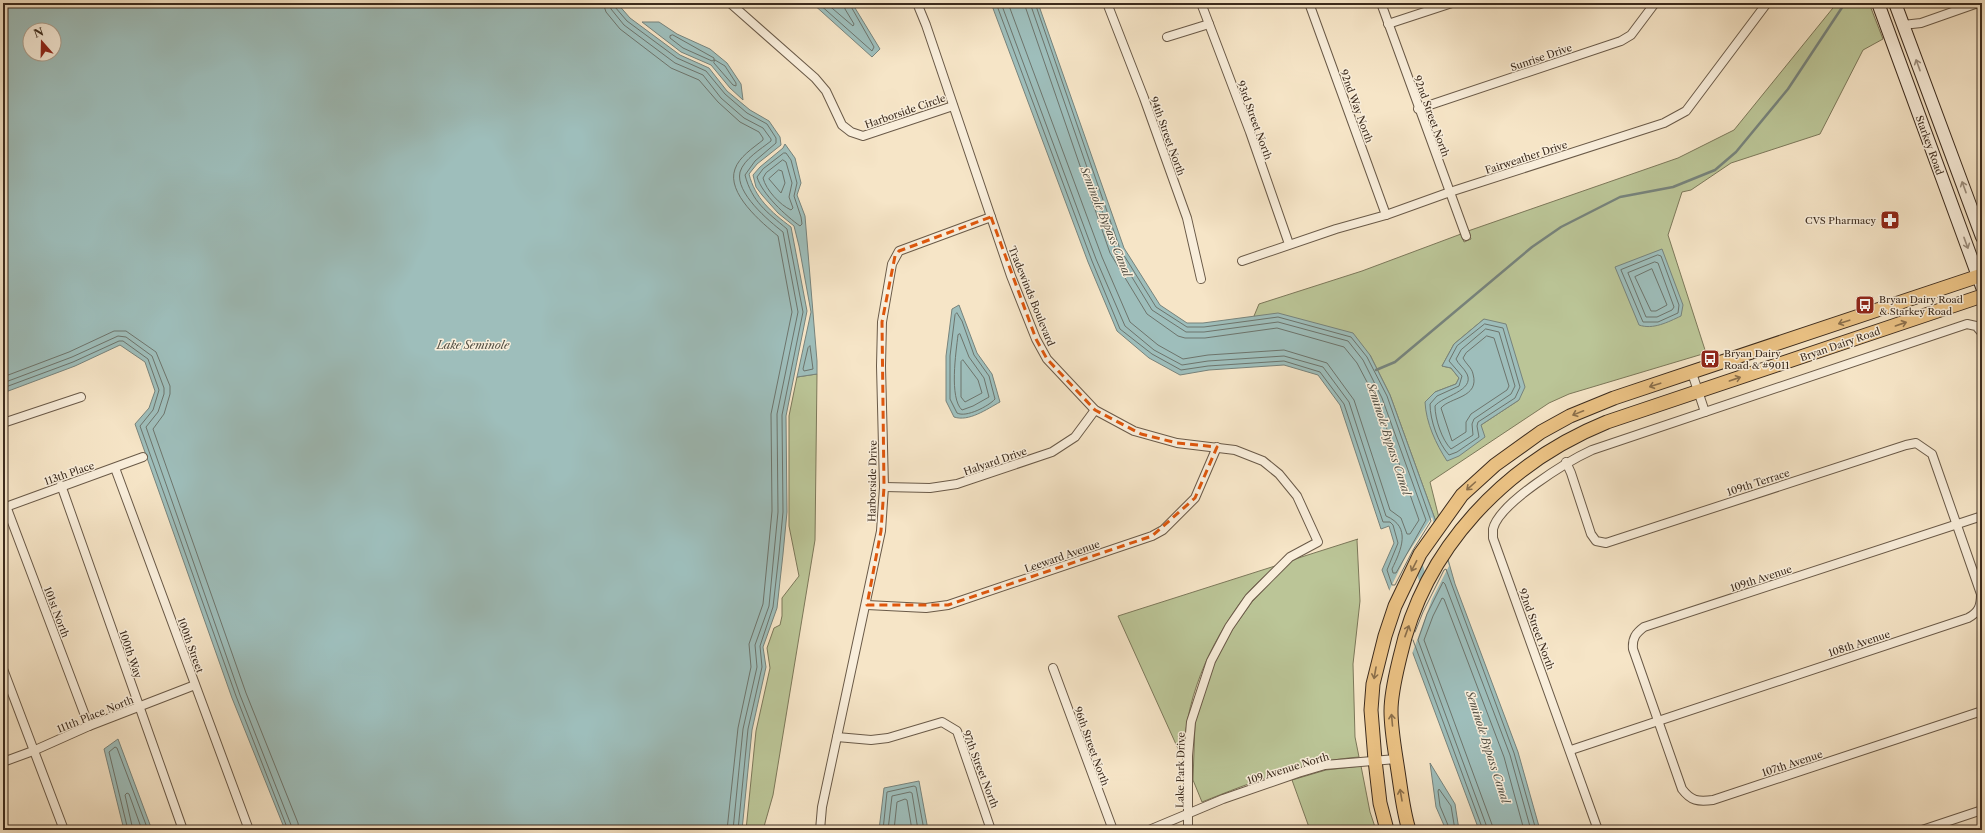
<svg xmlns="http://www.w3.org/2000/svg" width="1985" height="833" font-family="'Libre Caslon Text',serif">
<rect width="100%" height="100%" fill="#f6e5c7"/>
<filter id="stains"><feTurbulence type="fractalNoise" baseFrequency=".005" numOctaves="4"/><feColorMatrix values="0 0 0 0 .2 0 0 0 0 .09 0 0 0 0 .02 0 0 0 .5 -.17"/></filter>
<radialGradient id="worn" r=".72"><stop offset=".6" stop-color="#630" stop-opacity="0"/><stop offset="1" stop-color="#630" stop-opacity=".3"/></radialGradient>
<g fill="#bbc597" stroke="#7c785a" fill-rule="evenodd">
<path d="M1837,3H1869L1883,39L1863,50L1820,134L1731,163L1691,190L1682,192L1668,235L1706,353L1569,394L1549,403L1430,482L1439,518L1436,522L1390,395L1370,355L1254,316L1259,304L1362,271L1461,234L1464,242L1471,239L1468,231L1678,158L1734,130ZM1484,319L1519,400L1481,425L1435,392L1456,384L1459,378L1451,368L1442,366L1454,344Z"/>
<polygon points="817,374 815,540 773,795 763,830 746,830 756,731 770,668 767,648 774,628 780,625 782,616 782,598 799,576 789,526 789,416 797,377"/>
<path d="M1358,539L1357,540L1360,601L1353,664L1355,737L1359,757C1305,761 1252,782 1202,802L1193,780L1195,723L1214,664L1232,630L1252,602L1292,560Z"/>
<path d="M1275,566C1265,576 1254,585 1245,596C1209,644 1183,702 1184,762L1118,616Z"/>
<polygon points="1361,766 1370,812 1376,830 1310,830 1292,780 1326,770"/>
</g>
<g fill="#9ebebb" stroke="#77837c" fill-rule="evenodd">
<path d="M3,3H617L630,18L680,55L709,68L727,91L750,110L769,121L780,137L781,145L757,164L749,174C755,198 771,212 791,227L807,311L786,416L787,512L783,554L777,608L763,647L766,667L752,730L742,830H285L232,698L135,424L149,408L155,391L145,362L120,345L75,366L3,393ZM30,30H54V54H30Z"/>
<polygon points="812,3 852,3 880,49 872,57"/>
<polygon points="991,3 1038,3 1124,248 1160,305 1187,323 1203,323 1278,313 1353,333 1370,355 1390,395 1436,522 1393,599 1382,570 1394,543 1389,526 1381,529 1340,405 1318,375 1284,365 1209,370 1180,375 1149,358 1117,331 1088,262"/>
<polygon points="642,22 659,22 677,34 710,49 727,63 741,84 743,100 730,88 711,65 681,52"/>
<polygon points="785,144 795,158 801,183 797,195 805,216 817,361 817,374 797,377 811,312 799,246 794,226 778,213 762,195 756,187 753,175 760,167 783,148"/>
<path d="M1662,249L1683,305L1681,316C1668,322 1653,330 1639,325L1615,267Z"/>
<path d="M959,305L977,353L992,374L1000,402C987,409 969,422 954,417L946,401V356L952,309Z"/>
<path d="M1484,319L1506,324L1525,387L1519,400L1481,425L1485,437L1459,456L1447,461C1436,444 1426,423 1425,402L1435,392L1456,384L1459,378L1451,368L1442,366L1454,344Z"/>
<polygon points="1447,556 1455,584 1518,752 1540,830 1479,830 1408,640"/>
<polygon points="118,739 152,830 124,830 104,749"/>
<polygon points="1430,763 1455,804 1459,830 1446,830 1436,807"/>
<polygon points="919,781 928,830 879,830 884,788"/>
</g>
<g fill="#f6e5c7">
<polygon points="1432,517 1435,527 1391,600 1388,593 1390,589 1406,556"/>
<polygon points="1445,555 1449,566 1432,599 1412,654 1406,640"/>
</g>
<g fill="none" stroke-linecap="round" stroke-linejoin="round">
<g stroke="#6d746c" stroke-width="1">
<path d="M603,3L606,12L620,29L671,68L699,80L718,102L740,122L759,132L763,138V140C753,148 739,157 735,169C726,193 762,223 778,236L792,312L771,414L772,511L768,553L763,604L749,644L751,667L738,728L727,830"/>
<path d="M610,3L611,9L624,25L675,63L703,75L721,98L744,118L763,128L771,139V141C761,149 744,159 740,172C735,193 769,221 783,232L798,312L777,414L778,512L774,553L769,606L755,645L757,667L743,729L733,830"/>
<path d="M615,3V7L627,21L677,58L706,71L725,94L747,113L767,124L776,138V143L755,161L745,175C752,202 767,212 787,229L803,312L782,415L783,512L779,554L773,607L760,646L762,667L748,729L738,830"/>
<polyline points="818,3 872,51 874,47 849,3"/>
<polyline points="826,3 853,26 854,24 845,9 844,3"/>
<polyline points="996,3 1092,261 1120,329 1152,354 1181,370 1208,366 1284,361 1320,372 1344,404 1383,522 1390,522 1393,525 1398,543 1387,570 1392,585 1395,585 1413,550 1431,521 1387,396 1367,357 1351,337 1278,317 1204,327 1187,327 1156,307 1120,249 1035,3"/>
<path d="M1001,3L1096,259L1125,326L1154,350L1182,365L1208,361L1284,356L1323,367L1349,402L1386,516C1412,527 1401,550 1392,569L1393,573H1396L1426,520L1382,398L1363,360L1348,341L1278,322L1204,332H1186L1152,310L1116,251L1030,3"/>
<polyline points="1008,3 1102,257 1130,322 1158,345 1183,359 1208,355 1284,350 1327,363 1354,400 1390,510 1401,518 1407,534 1410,534 1419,520 1377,401 1357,363 1344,347 1277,328 1205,338 1185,338 1178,336 1147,314 1110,253 1024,3"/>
<polygon points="673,35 714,58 714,60 712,61 683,48 670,38 670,36"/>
<polygon points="715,60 725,66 736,83 736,86 733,85 714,63"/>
<path d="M784,153H786L791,160L797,183L794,196L801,217L802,224L800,226C786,216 762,194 757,177L763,169Z"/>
<path d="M783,160L786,162L792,183L789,197L793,208L791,210C780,205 766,190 763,178L766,173Z"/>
<polygon points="779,170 782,171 785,183 781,193 769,179"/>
<polygon points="1658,255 1661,256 1679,305 1678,313 1658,322 1643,322 1621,270"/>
<polygon points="1655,262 1658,263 1674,307 1672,310 1657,317 1646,317 1628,273"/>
<polygon points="1652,269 1667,305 1656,311 1651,311 1635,277"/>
<path d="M957,313L962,321L974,355L989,376L995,399C989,406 966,418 957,413L950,399V356L955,315Z"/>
<path d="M1485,324L1503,328L1520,387L1515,398L1478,422L1477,426L1479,437L1457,452L1449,455C1438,443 1430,420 1430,404L1437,396L1459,386L1462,376L1449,361L1457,346Z"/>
<path d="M1486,329L1499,332L1515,386L1511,394L1474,419L1472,424L1473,435L1451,449C1442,440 1435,419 1435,406C1442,396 1475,391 1467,374C1464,368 1458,364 1456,359L1461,350Z"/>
<path d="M960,334L969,357L984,378L989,397L973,406L962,410C949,398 956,352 958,335Z"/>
<path d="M1487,336L1494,338L1509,386L1507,390L1471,414L1466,422V432L1452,441L1441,408C1450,397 1480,398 1473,374C1472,368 1466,364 1463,358L1466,353Z"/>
<polygon points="810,346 813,369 804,371 803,369 808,348"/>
<polygon points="963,360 978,380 982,393 965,402 961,397 961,362"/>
<polyline points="3,377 69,352 114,331 126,331 156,352 170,386 170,394 164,414 153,429 246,693 298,823 299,830"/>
<polyline points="3,383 72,357 118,336 126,337 152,356 164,388 164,394 158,412 146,427 240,695 293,830"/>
<polyline points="3,388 73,362 119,341 123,341 148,359 159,390 153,410 140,426 236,696 288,830"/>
<polyline points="1415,632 1423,612 1444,570 1446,569 1514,753 1536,830"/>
<polyline points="1413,640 1483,830"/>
<polyline points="128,830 109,752 115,747 117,748 148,830"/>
<polyline points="133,830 125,795 127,793 129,794 142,830"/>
<polyline points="883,830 887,792 914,786 916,787 924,830"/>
<polyline points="888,830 892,796 910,792 912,793 918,830"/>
<polyline points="894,830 897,802 905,799 907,800 912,830"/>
<polyline points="1450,830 1440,806 1438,791 1439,789 1451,806 1455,830"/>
<polyline points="1488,830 1418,640 1427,614 1443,582 1445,584 1510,755 1531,830"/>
<polyline points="1494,830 1424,640 1433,616 1442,598 1444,599 1504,757 1524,830"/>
</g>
<polyline stroke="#77837c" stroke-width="2.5" points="1376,370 1395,362 1532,247 1561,227 1620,197 1673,187 1715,170 1736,152 1788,89 1845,3"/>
<polyline stroke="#9ebebb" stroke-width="8" points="1417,559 1425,587"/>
<g stroke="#6a5a48" stroke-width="10">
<g id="minor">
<polyline points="730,3 815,78 826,91 842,125 851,132 863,136 953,106"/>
<polyline points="917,3 926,25 1011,276 1036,339 1047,359 1095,410 1134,431 1177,443 1235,450 1263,461 1279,474 1297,496 1318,542 1290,557 1249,598 1229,627 1211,661 1191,722 1188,756 1188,830"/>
<polyline points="1107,3 1144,98 1187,218 1201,279"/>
<polyline points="1201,3 1250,132 1289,244"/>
<polyline points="1309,3 1386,215"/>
<polyline points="1381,3 1466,236"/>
<polyline points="1388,24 1452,3"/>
<polyline points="1903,25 1921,23 1978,3"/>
<polyline points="1167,37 1209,24"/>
<polyline points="1418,109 1621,41 1631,35 1655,3"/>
<polyline points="1242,261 1336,229 1386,215 1450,192 1664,123 1686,111 1767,3"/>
<polyline points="1692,373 1705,412"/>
<polyline points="3,423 81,397"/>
<path d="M1566,462L1571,473L1591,534L1596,541L1606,543L1906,445L1916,443L1932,454L1981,594C1981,606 1979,612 1968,618L1571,750"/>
<polyline points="115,468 249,830"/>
<polyline points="61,485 183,830"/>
<polyline points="884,487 930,488 957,484 1052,452 1075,437 1095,410"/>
<polyline points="6,506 89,726"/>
<polyline points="3,508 143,457"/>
<path d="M1982,516L1644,627C1636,633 1632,638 1633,649L1682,789C1691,801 1698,802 1713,800L1982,711"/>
<polyline points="867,605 926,608 948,605 1152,536 1163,530 1195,498 1217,447"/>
<polyline points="1053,668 1113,830"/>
<polyline points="3,669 64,830"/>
<polyline points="837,737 871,740 888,738 942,722 957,731 991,830"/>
<polyline points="3,762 33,751 89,726 195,685"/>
<polyline points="820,830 822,807 881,531 884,487 881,366 882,322 892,264 899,251 991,217"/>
<polyline points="1149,830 1223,799 1298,773 1325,765 1396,759"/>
<path d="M1598,830L1493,538C1493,535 1493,532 1493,529C1499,503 1568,461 1592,450L1967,324L1976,326L1982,333"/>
<polyline points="1922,830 1982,810"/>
</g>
</g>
<g stroke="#3c2b1d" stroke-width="14">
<g id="secondary">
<polyline points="1878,3 1982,287"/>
<polyline points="1895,3 1982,237"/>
</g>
</g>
<g stroke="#3c2b1d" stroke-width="15">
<g id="primary">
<polyline points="1387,830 1380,803 1375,760 1371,710 1373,684 1385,636 1395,606 1420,554 1462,495 1495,465 1541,432 1570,416 1614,398 1982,275"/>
<path d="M1409,830C1403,811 1401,790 1398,771C1395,751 1391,730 1391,711C1391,693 1396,674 1400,657C1424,548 1506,463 1607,422L1982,296"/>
</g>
</g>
<use href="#minor" stroke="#f9eedb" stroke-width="8"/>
<use href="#secondary" stroke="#f9eedb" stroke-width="12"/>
<use href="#primary" stroke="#ebc284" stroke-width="13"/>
</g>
<defs><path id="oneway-shaft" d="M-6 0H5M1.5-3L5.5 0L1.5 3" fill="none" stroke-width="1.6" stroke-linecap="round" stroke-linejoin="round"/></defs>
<g stroke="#9a8c7c">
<use href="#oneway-shaft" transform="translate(1918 65) rotate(-110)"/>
<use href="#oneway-shaft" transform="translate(1964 187) rotate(-110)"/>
<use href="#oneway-shaft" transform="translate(1966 243) rotate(70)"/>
</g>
<g stroke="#8b6f4b">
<use href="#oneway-shaft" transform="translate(1844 322) rotate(162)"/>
<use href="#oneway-shaft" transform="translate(1901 324) rotate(-19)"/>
<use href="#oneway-shaft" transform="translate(1735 379) rotate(-19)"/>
<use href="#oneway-shaft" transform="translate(1655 385) rotate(162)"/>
<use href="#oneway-shaft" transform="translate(1578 413) rotate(158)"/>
<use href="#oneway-shaft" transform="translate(1471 486) rotate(138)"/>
<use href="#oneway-shaft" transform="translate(1414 566) rotate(117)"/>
<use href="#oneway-shaft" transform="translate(1407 631) rotate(-70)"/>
<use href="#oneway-shaft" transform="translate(1375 673) rotate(100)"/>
<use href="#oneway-shaft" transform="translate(1392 720) rotate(-95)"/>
<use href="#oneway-shaft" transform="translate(1401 795) rotate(-100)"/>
</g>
<path fill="none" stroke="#df570d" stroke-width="3" stroke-dasharray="8 5" stroke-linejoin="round" d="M991,217L1036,339L1047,359L1095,410L1141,434L1177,443L1217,447L1195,498L1152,536L948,605H867L881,531L884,487L882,322L895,256L899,251Z"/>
<defs>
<g id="pharmacy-square" transform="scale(1)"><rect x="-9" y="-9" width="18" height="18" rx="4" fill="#8f2418" stroke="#f9eedb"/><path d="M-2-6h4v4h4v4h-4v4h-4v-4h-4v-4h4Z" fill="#fff"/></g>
<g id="bus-square" transform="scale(1)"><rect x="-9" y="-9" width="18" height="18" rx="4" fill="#8f2418" stroke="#f9eedb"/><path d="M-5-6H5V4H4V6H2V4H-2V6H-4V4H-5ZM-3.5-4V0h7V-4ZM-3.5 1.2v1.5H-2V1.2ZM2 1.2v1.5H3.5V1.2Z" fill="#fff"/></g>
</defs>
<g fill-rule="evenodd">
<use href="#pharmacy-square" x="1890" y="220"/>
<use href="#bus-square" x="1865" y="305"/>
<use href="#bus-square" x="1710" y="359"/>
</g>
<g text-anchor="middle" stroke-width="3" stroke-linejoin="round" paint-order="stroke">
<g font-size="10" fill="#3c2b1d" stroke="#f9eedb">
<text transform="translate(1541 57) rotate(-19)" y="4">Sunrise Drive</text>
<text transform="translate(1357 106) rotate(70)" y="4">92nd Way North</text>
<text transform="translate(905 111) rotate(-19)" y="4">Harborside Circle</text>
<text transform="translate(1432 116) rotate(70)" y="4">92nd Street North</text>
<text transform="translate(1255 120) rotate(70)" y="4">93rd Street North</text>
<text transform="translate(1168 136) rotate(70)" y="4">94th Street North</text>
<text transform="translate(1930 145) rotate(70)" y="4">Starkey Road</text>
<text transform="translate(1526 157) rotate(-18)" y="4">Fairweather Drive</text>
<text transform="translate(1032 296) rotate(68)" y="4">Tradewinds Boulevard</text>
<text transform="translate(1840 344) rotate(-19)" y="4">Bryan Dairy Road</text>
<text transform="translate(995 461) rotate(-19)" y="4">Halyard Drive</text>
<text transform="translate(69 473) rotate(-19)" y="4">113th Place</text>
<text transform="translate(872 481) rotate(-89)" y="4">Harborside Drive</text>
<text transform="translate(1758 482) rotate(-18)" y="4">109th Terrace</text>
<text transform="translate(1062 556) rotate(-19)" y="4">Leeward Avenue</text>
<text transform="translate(1761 578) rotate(-18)" y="4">109th Avenue</text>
<text transform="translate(57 612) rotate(69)" y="4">101st North</text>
<text transform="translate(1537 629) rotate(70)" y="4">92nd Street North</text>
<text transform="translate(1859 643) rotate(-18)" y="4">108th Avenue</text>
<text transform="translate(191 645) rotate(70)" y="4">100th Street</text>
<text transform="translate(131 654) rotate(71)" y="4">100th Way</text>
<text transform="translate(95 714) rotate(-22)" y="4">111th Place North</text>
<text transform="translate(1092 746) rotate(70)" y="4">96th Street North</text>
<text transform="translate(1792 763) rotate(-18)" y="4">107th Avenue</text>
<text transform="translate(1288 768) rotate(-17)" y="4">109 Avenue North</text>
<text transform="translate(981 769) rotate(69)" y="4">97th Street North</text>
<text transform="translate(1180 770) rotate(-89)" y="4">Lake Park Drive</text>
</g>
<g font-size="10" fill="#3c2b1d" stroke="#f9eedb" text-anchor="start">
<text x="1876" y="224" text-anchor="end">CVS Pharmacy</text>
<text x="1879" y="303">Bryan Dairy Road<tspan x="1879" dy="12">&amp; Starkey Road</tspan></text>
<text x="1724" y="357">Bryan Dairy<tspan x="1724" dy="12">Road &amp; #9011</tspan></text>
</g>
<g font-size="11" font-style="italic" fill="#545044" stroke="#f9eedb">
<text transform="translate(1106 222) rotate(68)" y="4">Seminole Bypass Canal</text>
<text x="473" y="349">Lake Seminole</text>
<text transform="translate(1389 439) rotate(72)" y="4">Seminole Bypass Canal</text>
<text transform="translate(1488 747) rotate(72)" y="4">Seminole Bypass Canal</text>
</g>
</g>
<rect width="1985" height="833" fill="none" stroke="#f6e5c7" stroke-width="16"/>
<rect x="4" y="4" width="1977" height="825" fill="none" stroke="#3c2b1d" stroke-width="2"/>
<rect x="8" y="8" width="1969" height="817" fill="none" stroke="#3c2b1d"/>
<g transform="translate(42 42) rotate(340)"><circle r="19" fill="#f9eedb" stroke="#ada08f"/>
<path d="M0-3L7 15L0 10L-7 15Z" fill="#8f2418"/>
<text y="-6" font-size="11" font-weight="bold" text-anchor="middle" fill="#3c2b1d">N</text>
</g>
<rect width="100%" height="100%" filter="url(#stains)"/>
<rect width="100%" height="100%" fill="url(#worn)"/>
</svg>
